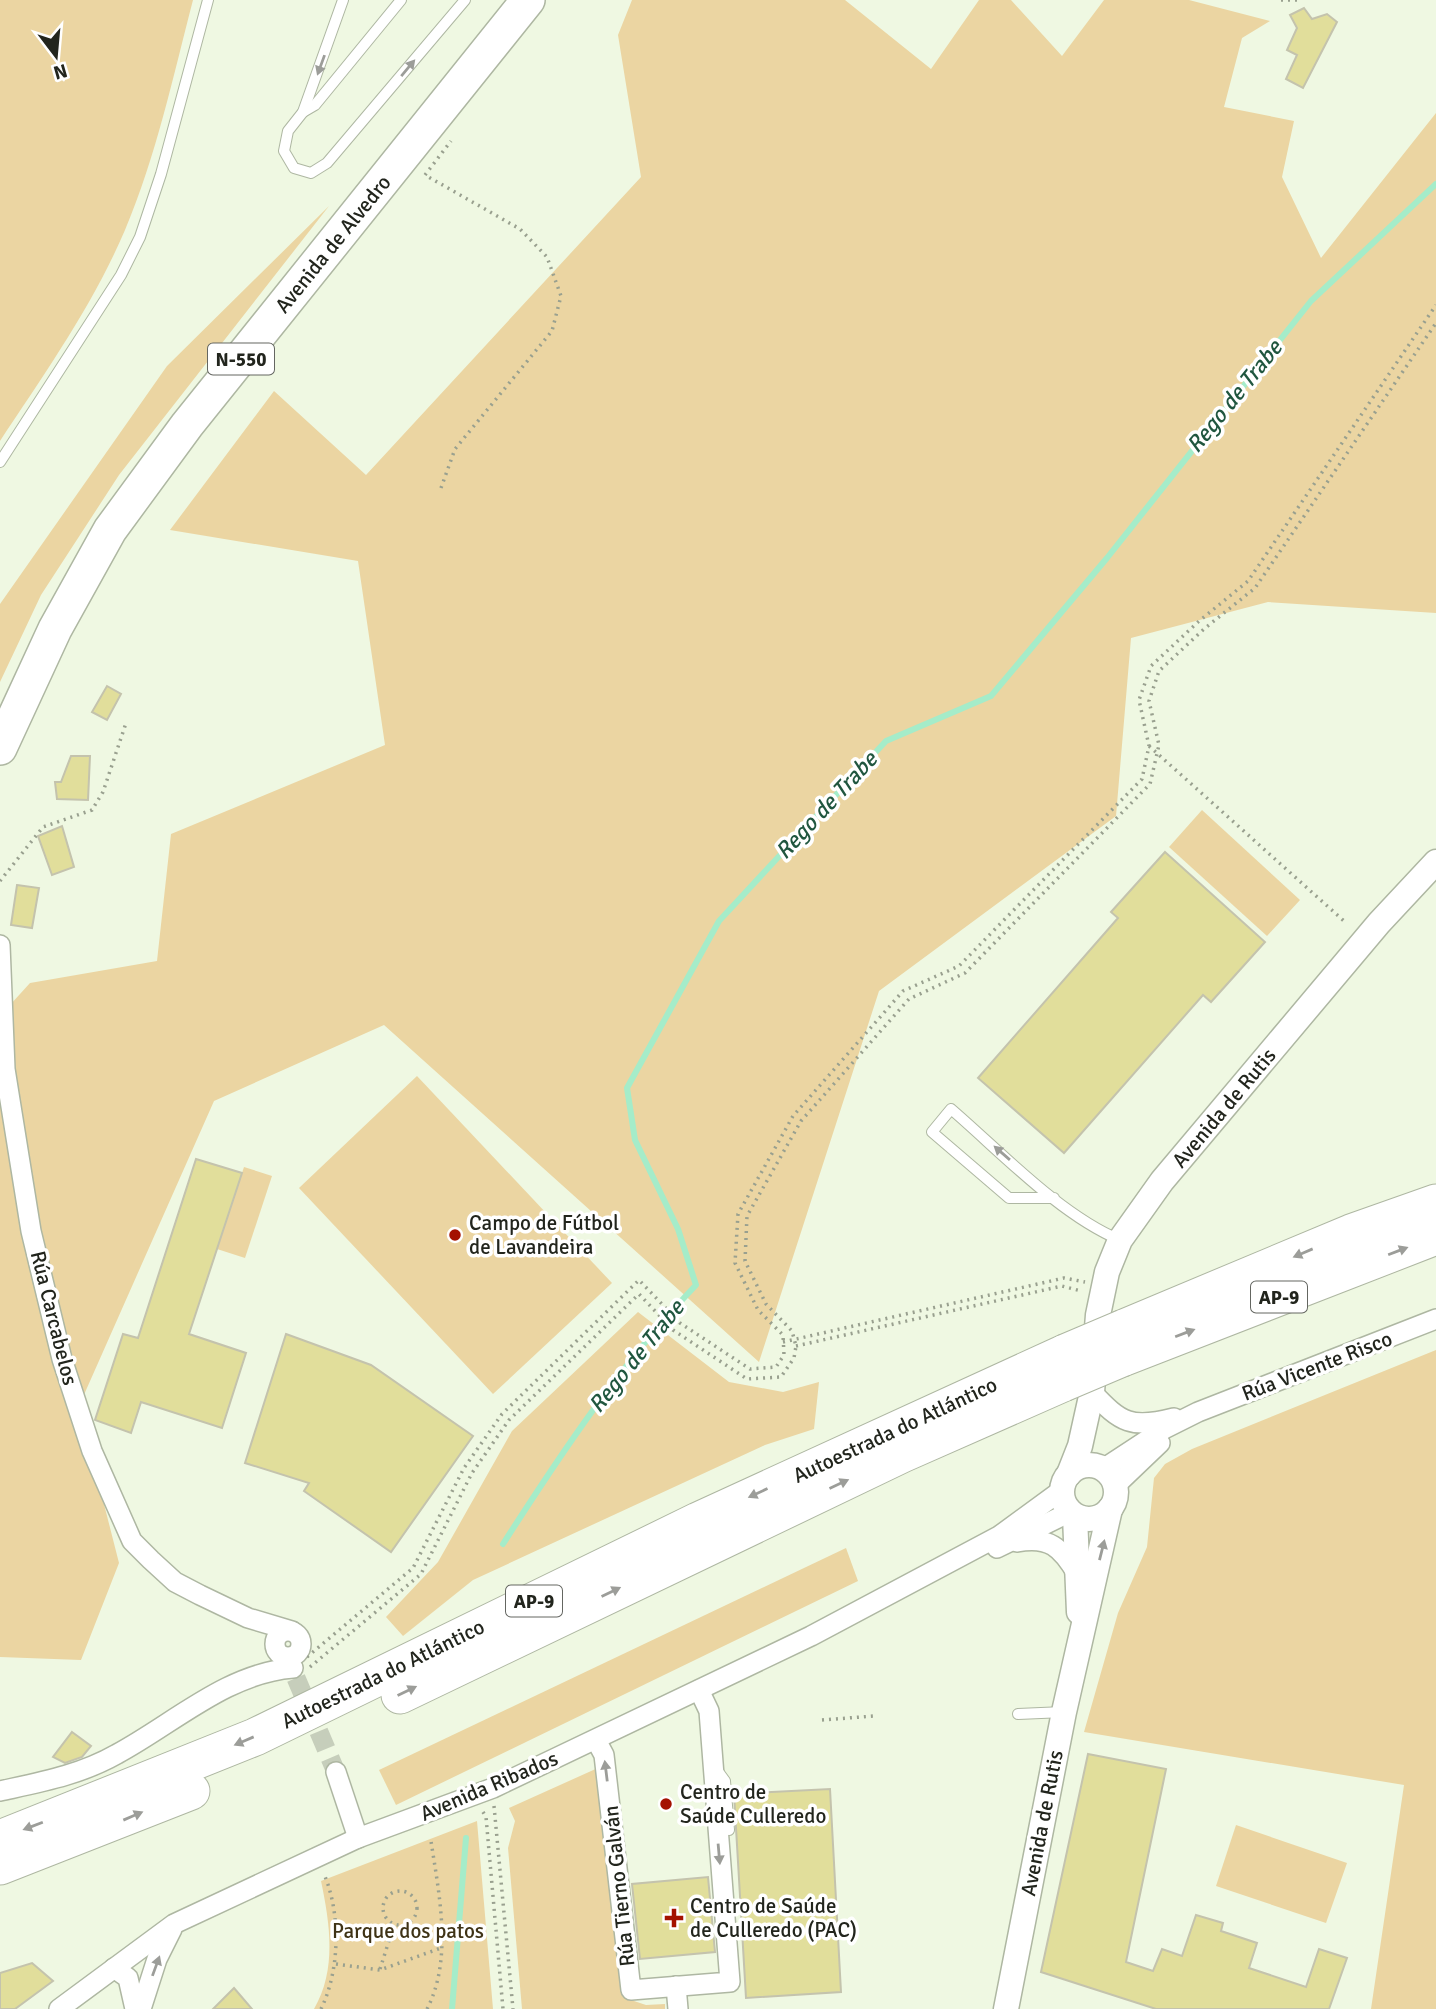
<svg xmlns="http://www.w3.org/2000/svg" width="1436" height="2009" font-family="Signika,sans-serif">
<rect width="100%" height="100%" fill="#eff8e2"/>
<g fill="#ebd5a2">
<path d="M0,0H193C173,77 156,157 125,230C93,305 45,373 0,441Z"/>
<polygon points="632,0 845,0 931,69 979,0 1011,0 1062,56 1104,0 1189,0 1270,21 1242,38 1224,107 1294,121 1282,177 1321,258 1436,113 1436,613 1268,602 1131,638 1116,816 879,991 759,1362 384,1025 214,1101 79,1406 119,1563 81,1660 0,1657 0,1016 30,983 157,961 171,834 385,745 358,561 170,530 274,391 366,475 641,177 618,35"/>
<polygon points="329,206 119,475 41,595 0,682 0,604 167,366"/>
<polygon points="1202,810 1300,900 1267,936 1169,847"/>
<polygon points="417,1076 612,1283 493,1394 299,1188"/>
<polygon points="244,1167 272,1176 245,1258 217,1249"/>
<polygon points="638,1312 729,1382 783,1392 819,1382 814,1429 765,1445 473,1580 403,1636 386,1617 438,1562 512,1431"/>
<polygon points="1436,1350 1436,2009 1371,2009 1404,1785 1084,1732 1118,1613 1147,1547 1154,1478 1165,1464 1192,1449"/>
<polygon points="846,1548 858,1581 396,1805 379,1770"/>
<polygon points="600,1767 620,1985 625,1998 646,2005 665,2004 665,2009 522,2009 508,1848 515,1821 509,1808"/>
<path d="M477,1821L493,2009H314C337,1970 330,1924 321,1881Z"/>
<polygon points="1236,1825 1347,1863 1326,1923 1216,1886"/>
</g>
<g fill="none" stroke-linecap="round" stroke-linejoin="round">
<g stroke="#a5ecc9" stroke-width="6">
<path d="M503,1544C562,1452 620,1365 696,1285L678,1229L635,1140L627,1088L719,921L886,741L991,696L1107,558L1311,301L1436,184"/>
<polyline points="452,2009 466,1838"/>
</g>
</g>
<g fill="#e1de9b" stroke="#c4c3ad" stroke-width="2">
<polygon points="1304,8 1312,19 1327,14 1337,22 1303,88 1286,79 1297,55 1287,50 1297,28 1290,15"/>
<polygon points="107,686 121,694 107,720 92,712"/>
<polygon points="71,756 90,756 88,800 57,799 55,782 61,782"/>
<polygon points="62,826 74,867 52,875 38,836"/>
<polygon points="1165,852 1265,942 1211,1002 1203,995 1064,1153 978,1078 1118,918 1111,912"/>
<polygon points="17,885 39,888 32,928 11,925"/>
<polygon points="196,1159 242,1173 189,1334 246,1353 222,1428 141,1402 131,1433 95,1420 123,1334 138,1338"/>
<polygon points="286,1334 371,1365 473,1436 391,1552 304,1491 309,1483 245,1463"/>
<polygon points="72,1732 91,1746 82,1757 65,1763 53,1757"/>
<polygon points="1088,1754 1166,1769 1126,1962 1153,1971 1162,1949 1182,1956 1196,1915 1223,1923 1221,1931 1257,1943 1249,1968 1306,1987 1319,1949 1347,1958 1329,2009 1156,2009 1041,1972"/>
<polygon points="830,1789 841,1992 746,1998 734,1794"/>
<polygon points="708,1877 715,1952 640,1959 632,1884"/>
<polygon points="32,1963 53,1981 15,2009 0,2009 0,1973"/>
<polygon points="234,1988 252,2009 213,2009"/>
</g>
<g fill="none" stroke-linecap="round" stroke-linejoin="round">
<polyline stroke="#c6cebb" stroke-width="19" stroke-dasharray="19 10" stroke-linecap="butt" points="296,1678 336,1772"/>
<g stroke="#aeb7a2" stroke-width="12">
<g id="service">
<polyline points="343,0 303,112 288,131 284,151 294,168 311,173 327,163 465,0"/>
<polyline points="303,112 315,105 401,0"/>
<polyline points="0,462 121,275 140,237 161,174 208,0"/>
<path d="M1054,1198H1009L932,1132L951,1109C1001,1152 1060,1215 1120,1240"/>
<polyline points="1018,1714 1064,1712"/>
<polyline points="717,1770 725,1781 729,1830"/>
</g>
</g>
<g stroke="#aeb7a2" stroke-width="22">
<g id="minor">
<polyline points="0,945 5,1069 31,1231 62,1359 92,1451 132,1541 151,1560 175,1582 200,1595 248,1618 292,1631"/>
<path d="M1092,1392C1121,1423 1131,1429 1174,1418"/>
<polyline points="1103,1469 1164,1429 1198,1412 1436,1319"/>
<polyline points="1115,1486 1160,1443"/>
<path d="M1017,1542C1049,1536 1061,1547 1077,1574"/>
<polyline points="997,1548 1070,1512"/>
<circle cx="288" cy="1644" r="13"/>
<polyline points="596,1740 604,1755 631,1990 730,1982 709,1711 699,1690"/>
<polyline points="336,1772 358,1838"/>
<path d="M0,1791C41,1782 80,1775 117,1754C173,1724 227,1673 293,1668"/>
<polyline points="114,1968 128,1978 135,2009"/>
<polyline points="676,1986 678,2009"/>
<polyline points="59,2009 174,1924 358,1838 493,1788 811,1636 999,1536 1062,1490"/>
<polyline points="141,2009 157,1959 172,1929"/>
</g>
</g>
<g stroke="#aeb7a2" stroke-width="27">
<g id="tertiary">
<circle cx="1089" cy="1492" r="27"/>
<polyline points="1069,1474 1080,1446 1092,1392 1098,1315 1107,1272 1120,1240 1162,1181 1379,923 1436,862"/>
<polyline points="1075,1516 1079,1612"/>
<polyline points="1006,2009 1064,1712 1110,1509"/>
</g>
</g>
<g stroke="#aeb7a2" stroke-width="36">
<polyline id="trunk" points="0,748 55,629 110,530 187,425 528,0"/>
</g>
<g stroke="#aeb7a2" stroke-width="39">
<g id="motorway">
<polyline points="1124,1328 1351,1233 1436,1203"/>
<polyline points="1122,1358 1436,1236"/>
<polyline points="400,1695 902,1454 1063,1383"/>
<polyline points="0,1839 255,1737 698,1521 1065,1353"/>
<polyline points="0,1866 191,1791"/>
</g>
</g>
<g stroke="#99a08f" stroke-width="3.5" stroke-dasharray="2 5" stroke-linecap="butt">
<polyline points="1281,0 1298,0"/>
<polyline points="441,488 455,449 552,331 561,296 547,257 520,229 425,175 451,141"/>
<polyline points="1149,746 1344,921"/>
<polyline points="0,881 43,827 92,810 103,792 126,723"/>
<polyline points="783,1342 1064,1278 1085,1282"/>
<polyline points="796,1346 1062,1286 1081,1291"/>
<polyline points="307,1657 413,1568 464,1468 502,1414 639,1280 680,1323 750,1369 776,1367 784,1355 783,1335 758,1310 735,1263 738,1214 793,1116 903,991 959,966 1142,779 1149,746 1139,700 1151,666 1198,622 1248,581 1436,305"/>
<polyline points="310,1667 421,1574 472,1473 509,1420 639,1294 673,1330 747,1379 781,1377 794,1358 796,1346 792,1331 766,1304 745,1261 747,1216 801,1121 909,999 965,973 1150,784 1159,745 1149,701 1159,671 1204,629 1255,588 1436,323"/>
<polyline points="822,1720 874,1716"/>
<polyline points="494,1806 513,2009"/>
<polyline points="483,1812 486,1817 503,2009"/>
<circle cx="400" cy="1908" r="17"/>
<polyline points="336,1964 380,1970 441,1948"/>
<polyline points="380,1969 394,1925"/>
<path d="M321,2009C340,1970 341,1914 324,1874"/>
<path d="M427,2009C453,1959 439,1894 431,1841"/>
</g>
<use href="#service" stroke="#fff" stroke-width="10"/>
<use href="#minor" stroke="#fff" stroke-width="19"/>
<use href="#tertiary" stroke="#fff" stroke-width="24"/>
<use href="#trunk" stroke="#fff" stroke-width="33"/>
<use href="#motorway" stroke="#fff" stroke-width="37"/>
<g stroke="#aeb7a2" stroke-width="39" stroke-linecap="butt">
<g id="motorway-bridge">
<polyline points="1065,1353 1124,1328"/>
<polyline points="1063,1383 1122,1358"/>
</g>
</g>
<use href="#motorway-bridge" stroke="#fff" stroke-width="37"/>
</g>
<defs><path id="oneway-solid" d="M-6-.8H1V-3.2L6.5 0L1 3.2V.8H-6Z" transform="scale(1.75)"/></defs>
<g fill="#9c9d99">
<use href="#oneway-solid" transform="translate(321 65) rotate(110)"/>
<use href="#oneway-solid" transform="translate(408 68) rotate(-50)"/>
<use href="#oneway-solid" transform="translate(1002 1153) rotate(-139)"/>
<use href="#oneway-solid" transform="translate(1398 1251) rotate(-21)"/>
<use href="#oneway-solid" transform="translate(1303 1253) rotate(157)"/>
<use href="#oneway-solid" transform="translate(1185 1333) rotate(-21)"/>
<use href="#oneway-solid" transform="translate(839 1484) rotate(-25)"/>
<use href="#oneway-solid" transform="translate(758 1493) rotate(155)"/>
<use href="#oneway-solid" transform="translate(1102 1550) rotate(-76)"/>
<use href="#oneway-solid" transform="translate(611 1592) rotate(-26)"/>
<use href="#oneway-solid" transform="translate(407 1691) rotate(-26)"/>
<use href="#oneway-solid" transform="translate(244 1741) rotate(157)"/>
<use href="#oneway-solid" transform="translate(606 1771) rotate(-97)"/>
<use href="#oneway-solid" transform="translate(133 1816) rotate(-23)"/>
<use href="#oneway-solid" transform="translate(33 1826) rotate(159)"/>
<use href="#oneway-solid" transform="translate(719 1854) rotate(85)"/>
<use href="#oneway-solid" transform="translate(156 1966) rotate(-70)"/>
</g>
<g fill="#a41100" stroke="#fff" stroke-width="2.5">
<circle cx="455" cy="1235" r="7"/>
<circle cx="666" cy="1804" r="7"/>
<path d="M670.5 1907.5h7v7h7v7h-7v7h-7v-7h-7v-7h7z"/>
</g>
<g text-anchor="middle" stroke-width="7" stroke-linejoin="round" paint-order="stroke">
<g fill="#fff" stroke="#646661" stroke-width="2">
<rect x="208" y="343.5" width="66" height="31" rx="5"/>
<rect x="1251" y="1281.5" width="56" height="31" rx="5"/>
<rect x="506" y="1585.5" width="56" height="31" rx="5"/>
</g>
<g font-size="19" font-weight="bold" fill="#22251d">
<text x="241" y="366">N-550</text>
<text x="1279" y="1304">AP-9</text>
<text x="534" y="1608">AP-9</text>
</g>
<g font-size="21" fill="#22251d" stroke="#fff">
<text transform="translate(333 244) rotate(-51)" y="7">Avenida de Alvedro</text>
<text transform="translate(1224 1108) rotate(-50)" y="7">Avenida de Rutis</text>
<text transform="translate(54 1318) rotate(76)" y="7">Rúa Carcabelos</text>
<text transform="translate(1317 1366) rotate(-21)" y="7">Rúa Vicente Risco</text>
<text transform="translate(895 1430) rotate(-25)" y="7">Autoestrada do Atlántico</text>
<text transform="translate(383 1674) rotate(-26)" y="7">Autoestrada do Atlántico</text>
<text transform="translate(489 1786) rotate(-23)" y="7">Avenida Ribados</text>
<text transform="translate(1042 1823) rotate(-79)" y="7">Avenida de Rutis</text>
<text transform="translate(619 1886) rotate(-96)" y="7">Rúa Tierno Galván</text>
</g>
<g font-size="21" fill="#22251d" stroke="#fff" text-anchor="start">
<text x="469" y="1230">Campo de Fútbol<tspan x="469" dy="24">de Lavandeira</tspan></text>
<text x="680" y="1799">Centro de<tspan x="680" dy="24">Saúde Culleredo</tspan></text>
<text x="690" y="1913">Centro de Saúde<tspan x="690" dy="24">de Culleredo (PAC)</tspan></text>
</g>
<g font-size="21" fill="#3f3316" stroke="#fff">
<text x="408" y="1938">Parque dos patos</text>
</g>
<g font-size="23" font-style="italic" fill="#20563f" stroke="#fff">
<text transform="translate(1234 396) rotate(-51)" y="8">Rego de Trabe</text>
<text transform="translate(826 805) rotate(-47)" y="8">Rego de Trabe</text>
<text transform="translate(636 1356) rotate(-51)" y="8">Rego de Trabe</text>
</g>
</g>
<g transform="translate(56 56) rotate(164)" stroke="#ffffff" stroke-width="5" paint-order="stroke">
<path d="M0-5L12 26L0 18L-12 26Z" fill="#22251d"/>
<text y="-10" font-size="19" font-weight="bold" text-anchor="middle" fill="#22251d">N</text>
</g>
</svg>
